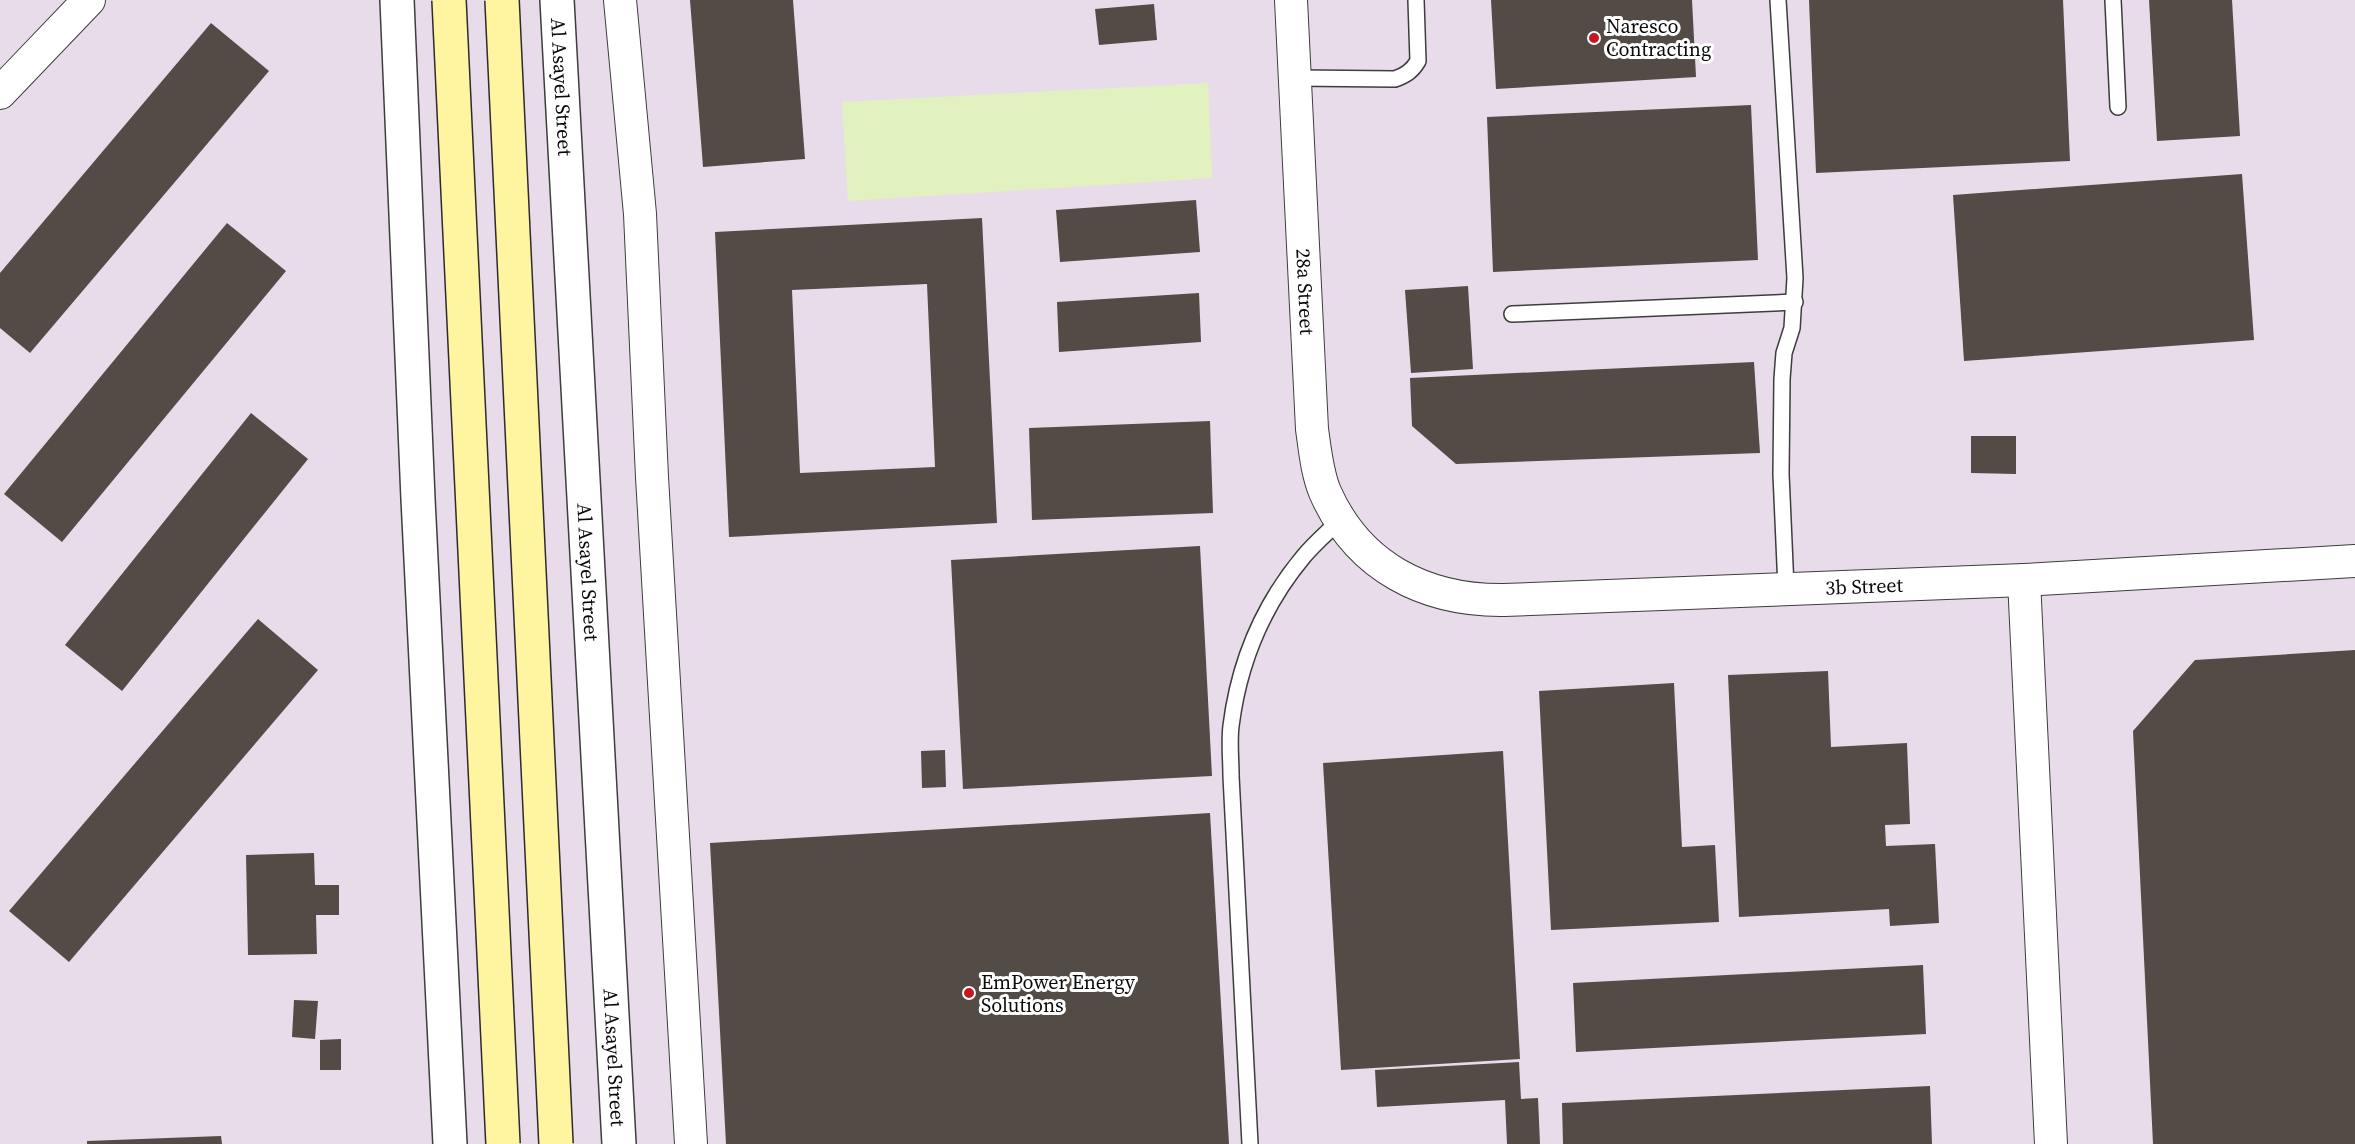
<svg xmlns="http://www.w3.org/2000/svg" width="2355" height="1144" font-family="'Source Serif 4',serif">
<rect width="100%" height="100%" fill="#fffae6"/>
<rect fill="#e9dcea" x="0" y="0" width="2355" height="1144"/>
<polygon fill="#e1f2c0" points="1208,83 1212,178 848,201 842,102"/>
<g fill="#534b45" fill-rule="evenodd">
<polygon points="690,0 793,0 805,159 703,167"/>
<polygon points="1491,0 1692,0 1696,77 1496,89"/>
<polygon points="1809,0 2063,0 2070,161 1816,173"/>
<polygon points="2149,0 2232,0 2240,136 2157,141"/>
<polygon points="1154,4 1157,40 1099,45 1095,9"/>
<polygon points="211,23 269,71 30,353 0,328 0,273"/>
<polygon points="1751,105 1758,260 1493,272 1487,117"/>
<polygon points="2242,174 2254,340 1964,361 1953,195"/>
<polygon points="1196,200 1200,252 1060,262 1056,210"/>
<path d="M982,218L997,523L729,537L715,232ZM927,284L935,467L800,473L792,290Z"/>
<polygon points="227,223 286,271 62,542 4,494"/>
<polygon points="1468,286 1473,369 1411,373 1405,290"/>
<polygon points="1199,293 1201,342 1059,352 1057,302"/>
<polygon points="1754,362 1760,453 1456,464 1412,426 1410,378"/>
<polygon points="251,413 308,459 122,691 65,645"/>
<polygon points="1210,421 1213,513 1032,520 1029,428"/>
<polygon points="1971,436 2016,436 2016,474 1971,473"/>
<polygon points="1200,546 1212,776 963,789 951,560"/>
<polygon points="258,619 318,670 69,962 9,911"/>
<polygon points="2355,650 2355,1144 2153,1144 2133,731 2195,660"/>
<polygon points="1828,671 1831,747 1907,743 1910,824 1885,825 1886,846 1935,844 1939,923 1890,926 1889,909 1739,917 1728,675"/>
<polygon points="1674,683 1682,847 1715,845 1719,922 1551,930 1539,691"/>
<polygon points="945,750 946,787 922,788 921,751"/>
<polygon points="1503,751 1520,1059 1341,1070 1323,763"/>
<polygon points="1210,813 1229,1144 726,1144 710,843"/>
<polygon points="314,853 315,885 339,885 339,915 316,915 317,954 248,955 246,855"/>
<polygon points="1923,965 1926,1034 1576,1052 1573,983"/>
<polygon points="294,1000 318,1001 315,1039 292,1037"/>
<polygon points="341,1039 341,1070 320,1070 320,1040"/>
<polygon points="1519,1062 1521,1099 1538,1098 1540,1144 1507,1144 1505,1100 1377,1107 1375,1070"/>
<polygon points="1930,1086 1932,1144 1563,1144 1562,1103"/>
<polygon points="221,1136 222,1144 87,1144 87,1141"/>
</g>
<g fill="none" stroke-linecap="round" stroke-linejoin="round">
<g stroke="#3d3d3d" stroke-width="18">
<g id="service">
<polyline points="1778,0 1795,278 1792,328 1784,353 1782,379 1781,474 1786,588"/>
<polyline points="2113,0 2118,107"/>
<path d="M1295,78L1395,79C1406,75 1412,71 1418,61L1416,0"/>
<polyline points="1512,314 1795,302"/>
<path d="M1250,1144L1231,776C1231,759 1229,742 1231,726C1239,662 1263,605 1304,556C1315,543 1328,532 1340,520"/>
</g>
</g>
<g stroke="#3d3d3d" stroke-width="34">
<g id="minor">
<polyline points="620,0 640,214 652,477 691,1144"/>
<path id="s1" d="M1291,0L1312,429C1315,450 1317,473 1325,492C1358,567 1425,601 1504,600L2024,580L2355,561"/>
<polyline points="0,93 89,0"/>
<polyline points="2024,580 2051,1144"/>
</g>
</g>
<g stroke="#3d3d3d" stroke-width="36">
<g id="tertiary">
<polyline points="397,0 418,499 450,1144"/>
<path id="s2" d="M557,0L619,1144"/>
</g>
</g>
<use href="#service" stroke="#fff" stroke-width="15"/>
<use href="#minor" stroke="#fff" stroke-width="32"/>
<use href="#tertiary" stroke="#fff" stroke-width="33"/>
<g stroke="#2c2c2c" stroke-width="36" stroke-linecap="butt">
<g id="secondary-bridge">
<polyline points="449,0 503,1144"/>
<polyline points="502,0 556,1144"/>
</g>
</g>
<use href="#secondary-bridge" stroke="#fff5a1" stroke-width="33"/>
</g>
<g fill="#c4171f" stroke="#fff" stroke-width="2">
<circle cx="1594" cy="38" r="6"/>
<circle cx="969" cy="993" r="6"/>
</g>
<g text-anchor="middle" stroke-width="6" stroke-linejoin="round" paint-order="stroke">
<g font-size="20" fill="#0a0a0a" stroke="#fff" text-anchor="start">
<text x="1606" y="33">Naresco<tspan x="1606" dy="23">Contracting</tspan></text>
<text x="981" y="989">EmPower Energy<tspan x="981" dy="23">Solutions</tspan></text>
</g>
<g font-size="20" fill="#0a0a0a" stroke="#fff">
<text dy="7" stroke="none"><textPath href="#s2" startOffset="87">Al Asayel Street</textPath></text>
<text dy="7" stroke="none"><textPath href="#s1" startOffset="292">28a Street</textPath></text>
<text dy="7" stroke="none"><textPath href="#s2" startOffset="573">Al Asayel Street</textPath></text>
<text dy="7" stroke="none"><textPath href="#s1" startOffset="1077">3b Street</textPath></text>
<text dy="7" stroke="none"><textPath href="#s2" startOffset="1059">Al Asayel Street</textPath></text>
</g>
</g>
</svg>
